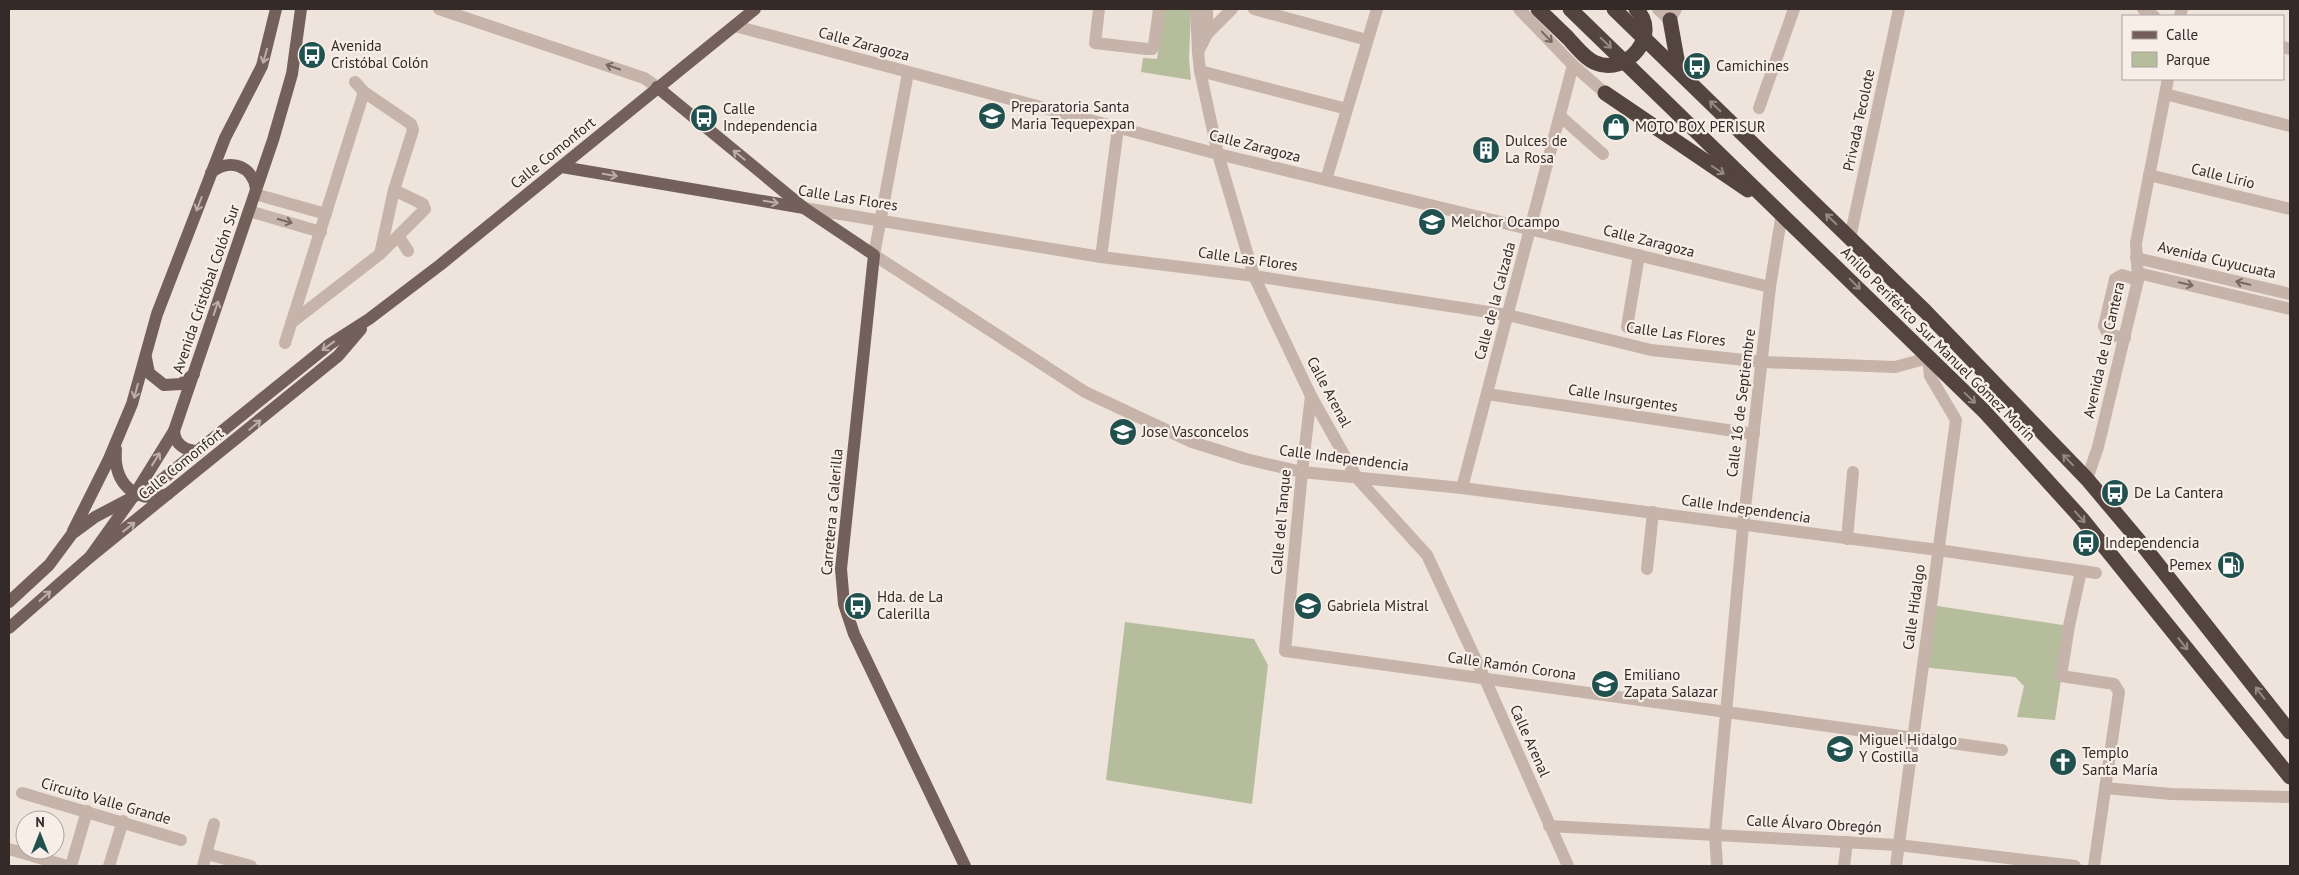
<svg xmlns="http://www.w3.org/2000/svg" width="2299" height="875" font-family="'PT Sans',sans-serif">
<rect width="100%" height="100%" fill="#efe4dc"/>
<g fill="#b6bd9d">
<polygon points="1164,9 1191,9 1189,59 1191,80 1141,72 1143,58 1157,59"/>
<polygon points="1931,605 2069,626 2055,720 2017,717 2024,686 2015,677 1922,667"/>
<polygon points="1125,622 1254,639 1268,665 1252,804 1106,780"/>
</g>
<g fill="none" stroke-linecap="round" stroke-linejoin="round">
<g stroke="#c6b3a9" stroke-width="12">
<polyline points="439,9 644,78 657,87"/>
<polyline points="1099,9 1095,43 1147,49 1152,49 1154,45 1159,9"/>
<polyline points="1196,9 1198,51"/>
<polyline points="1207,9 1207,34 1198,52 1200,71 1218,154 1254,276 1311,396 1357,478 1427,555 1485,679 1568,866"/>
<polyline points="1254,9 1367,40"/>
<polyline points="1519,9 1573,65 1605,93"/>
<polyline points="1658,9 1670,20 1676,9"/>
<polyline points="2143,9 2154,16"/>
<polyline points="2180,16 2182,9"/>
<polyline points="735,26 1218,154 1770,287"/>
<polyline points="1207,34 1232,9"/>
<polyline points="2283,47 2290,49"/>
<polyline points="1200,71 1347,109"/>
<polyline points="908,73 874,255 1085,392 1192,442 1246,459 1302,472 1462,488 1938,550 2096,573"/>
<polyline points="2165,94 2290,126"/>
<polyline points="1759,108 1794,9"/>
<polyline points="1560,116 1603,154"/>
<polyline points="2149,175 2290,209"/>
<polyline points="1326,180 1377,9"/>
<polyline points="255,194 326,214"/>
<polyline points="804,208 1101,257 1254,276 1508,315 1651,350 1763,362 1895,367 1928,358 1930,376 1956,420 1896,866"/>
<polyline points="249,211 321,232"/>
<polyline points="399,237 408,251"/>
<polyline points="1850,238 1899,9"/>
<polyline points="380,254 425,209 423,204 394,190"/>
<polyline points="1101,257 1118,128"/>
<polyline points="2136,258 2290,294"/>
<polyline points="2138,273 2290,309"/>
<polyline points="291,323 380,254 394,190 413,130 411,124 364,92 355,82"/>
<polyline points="1627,327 1639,255"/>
<polyline points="2125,338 2108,334 2104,326 2115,279 2122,275 2138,280"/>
<polyline points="285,343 364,92"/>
<polyline points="1487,394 1754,434"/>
<polyline points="1311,396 1302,472 1285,651 2002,750"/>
<polyline points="2087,479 2098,447 2138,280 2136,243 2168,79"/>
<polyline points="1462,488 1573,65"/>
<polyline points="1847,539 1853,472"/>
<polyline points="1647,569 1653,512"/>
<polyline points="2081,571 2069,626 2061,676 2114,684 2119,692 2094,866"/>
<polyline points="2105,788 2171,794 2290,797"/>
<polyline points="22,793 181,840"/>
<polyline points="1549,826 1898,845 2075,866"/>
<polyline points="9,849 67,866"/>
<polyline points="207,854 251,866"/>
<polyline points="71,866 87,811"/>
<polyline points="109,866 123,821"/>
<polyline points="203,866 214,824"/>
<polyline points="1717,866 1715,834 1743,526 1770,287 1782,213"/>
<polyline points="1844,866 1847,842"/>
</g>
<g stroke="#74605a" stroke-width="12">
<polyline points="657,87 804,208 874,255 841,569 844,604 854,634 965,866"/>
<polyline points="562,167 804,208"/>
<path d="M211,173C229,157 253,166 256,189"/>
<polyline points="146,358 149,373 164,385 181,384 194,374"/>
<path d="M174,431C175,445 185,451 199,451"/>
<path d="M116,449C113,482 134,505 168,494"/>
<polyline points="73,531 108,461 132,404 157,314 225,138 262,66 276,9"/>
<polyline points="90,557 135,494 174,431 273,140 292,74 301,9"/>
<polyline points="9,602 49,565 72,534 95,517 154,486 330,344 369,319 440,265 755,9"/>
<polyline points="9,628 90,557 338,356 361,329"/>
</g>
<g stroke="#544440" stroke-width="15">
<polyline points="1538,9 1567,37"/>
<polyline points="1570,9 1984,411 2082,519 2290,777"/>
<polyline points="1614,9 1925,311 2087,479 2141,543 2290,732"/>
<polyline points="1670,20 1679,70"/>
<polyline points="1605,93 1748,190"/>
</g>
<path stroke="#544440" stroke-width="15" d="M1567,37C1575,45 1585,59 1596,63C1627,76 1662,34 1636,9"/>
</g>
<defs><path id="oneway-shaft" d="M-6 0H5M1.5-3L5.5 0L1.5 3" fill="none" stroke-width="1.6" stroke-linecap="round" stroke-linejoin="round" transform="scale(1.25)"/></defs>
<g stroke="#766862">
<use href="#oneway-shaft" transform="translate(1547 37) rotate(46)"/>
<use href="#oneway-shaft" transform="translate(613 67) rotate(-161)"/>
<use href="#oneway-shaft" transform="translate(285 221) rotate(16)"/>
<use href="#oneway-shaft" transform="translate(2243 283) rotate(-167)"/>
<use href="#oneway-shaft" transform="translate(2186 284) rotate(13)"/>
</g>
<g stroke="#958883">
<use href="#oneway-shaft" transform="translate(1606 43) rotate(44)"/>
<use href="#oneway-shaft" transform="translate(1715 106) rotate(-136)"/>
<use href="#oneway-shaft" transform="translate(1718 170) rotate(34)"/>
<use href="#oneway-shaft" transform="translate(1831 219) rotate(-136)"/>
<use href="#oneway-shaft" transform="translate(1855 284) rotate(45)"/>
<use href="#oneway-shaft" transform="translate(1970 398) rotate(43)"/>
<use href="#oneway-shaft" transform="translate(2068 460) rotate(-134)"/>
<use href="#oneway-shaft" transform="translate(2080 517) rotate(49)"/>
<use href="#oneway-shaft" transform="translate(2183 644) rotate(51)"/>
<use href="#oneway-shaft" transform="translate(2260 693) rotate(-128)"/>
</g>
<g stroke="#bcaea8">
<use href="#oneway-shaft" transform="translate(265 56) rotate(106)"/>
<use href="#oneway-shaft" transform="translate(739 155) rotate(-141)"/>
<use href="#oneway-shaft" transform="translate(610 175) rotate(10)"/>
<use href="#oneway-shaft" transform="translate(771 202) rotate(10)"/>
<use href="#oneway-shaft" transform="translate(199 204) rotate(111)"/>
<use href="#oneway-shaft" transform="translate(216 308) rotate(-71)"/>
<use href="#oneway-shaft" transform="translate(328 346) rotate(144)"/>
<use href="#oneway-shaft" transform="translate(136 391) rotate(105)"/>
<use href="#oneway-shaft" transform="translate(255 425) rotate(-40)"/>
<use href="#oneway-shaft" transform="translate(156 459) rotate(-58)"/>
<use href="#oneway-shaft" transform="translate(129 527) rotate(-38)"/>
<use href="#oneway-shaft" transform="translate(45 596) rotate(-41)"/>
</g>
<defs>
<g id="bus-disc" transform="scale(1.4375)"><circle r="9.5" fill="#21514f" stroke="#f7eee7"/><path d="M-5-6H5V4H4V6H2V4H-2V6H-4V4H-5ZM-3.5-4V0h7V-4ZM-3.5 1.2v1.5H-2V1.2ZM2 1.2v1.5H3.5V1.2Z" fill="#fff"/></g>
<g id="university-disc" transform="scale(1.4375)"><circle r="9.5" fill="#21514f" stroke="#f7eee7"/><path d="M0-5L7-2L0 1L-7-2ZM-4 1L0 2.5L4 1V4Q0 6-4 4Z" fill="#fff"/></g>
<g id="shop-disc" transform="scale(1.4375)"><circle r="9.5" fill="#21514f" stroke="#f7eee7"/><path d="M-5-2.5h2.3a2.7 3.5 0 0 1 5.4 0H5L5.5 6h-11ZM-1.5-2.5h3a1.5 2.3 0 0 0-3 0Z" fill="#fff"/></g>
<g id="building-disc" transform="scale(1.4375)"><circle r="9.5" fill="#21514f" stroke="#f7eee7"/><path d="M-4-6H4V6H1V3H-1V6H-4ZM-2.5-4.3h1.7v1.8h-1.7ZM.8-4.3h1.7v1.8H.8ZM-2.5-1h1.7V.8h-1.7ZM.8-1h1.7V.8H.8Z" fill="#fff"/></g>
<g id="school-disc" transform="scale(1.4375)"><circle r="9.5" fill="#21514f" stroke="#f7eee7"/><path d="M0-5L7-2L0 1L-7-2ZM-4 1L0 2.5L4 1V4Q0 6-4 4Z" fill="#fff"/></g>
<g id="fuel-disc" transform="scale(1.4375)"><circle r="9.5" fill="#21514f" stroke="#f7eee7"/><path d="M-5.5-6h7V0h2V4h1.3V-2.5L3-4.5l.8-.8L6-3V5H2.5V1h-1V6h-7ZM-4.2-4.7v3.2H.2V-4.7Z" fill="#fff"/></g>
<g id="church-disc" transform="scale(1.4375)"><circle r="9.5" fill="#21514f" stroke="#f7eee7"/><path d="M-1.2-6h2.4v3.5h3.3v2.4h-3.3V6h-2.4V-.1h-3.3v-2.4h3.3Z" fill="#fff"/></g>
</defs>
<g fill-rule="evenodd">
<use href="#bus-disc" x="312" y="55"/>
<use href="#bus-disc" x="1697" y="66"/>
<use href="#university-disc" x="992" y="116"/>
<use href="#bus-disc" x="704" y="118"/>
<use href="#shop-disc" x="1616" y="127"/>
<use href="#building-disc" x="1486" y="150"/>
<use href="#school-disc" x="1432" y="222"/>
<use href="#school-disc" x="1123" y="432"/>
<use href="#bus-disc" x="2115" y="493"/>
<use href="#bus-disc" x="2086" y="543"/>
<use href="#fuel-disc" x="2231" y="565"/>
<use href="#bus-disc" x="858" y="606"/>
<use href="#school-disc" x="1308" y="606"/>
<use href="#school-disc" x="1605" y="684"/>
<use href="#school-disc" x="1840" y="749"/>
<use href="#church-disc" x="2063" y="762"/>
</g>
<g text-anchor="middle" stroke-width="4.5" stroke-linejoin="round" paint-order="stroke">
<g font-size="15" fill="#342a28" stroke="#f7eee7">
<text transform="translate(864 44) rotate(15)" y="5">Calle Zaragoza</text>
<text transform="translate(1859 120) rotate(-78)" y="5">Privada Tecolote</text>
<text transform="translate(1255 146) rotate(14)" y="5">Calle Zaragoza</text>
<text transform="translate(553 153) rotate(-39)" y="5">Calle Comonfort</text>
<text transform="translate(2223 176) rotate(14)" y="5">Calle Lirio</text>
<text transform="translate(848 198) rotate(9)" y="5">Calle Las Flores</text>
<text transform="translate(1649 241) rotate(14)" y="5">Calle Zaragoza</text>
<text transform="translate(1248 259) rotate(8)" y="5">Calle Las Flores</text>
<text transform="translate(2217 260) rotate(13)" y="5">Avenida Cuyucuata</text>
<text transform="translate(206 289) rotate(-71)" y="5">Avenida Cristóbal Colón Sur</text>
<text transform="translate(1495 301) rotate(-75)" y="5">Calle de la Calzada</text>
<text transform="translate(1676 334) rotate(8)" y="5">Calle Las Flores</text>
<text transform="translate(1938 344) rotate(45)" y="5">Anillo Periférico Sur Manuel Gómez Morín</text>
<text transform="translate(2104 350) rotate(-77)" y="5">Avenida de la Cantera</text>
<text transform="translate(1329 392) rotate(62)" y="5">Calle Arenal</text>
<text transform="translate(1623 398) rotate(9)" y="5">Calle Insurgentes</text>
<text transform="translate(1741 403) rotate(-83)" y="5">Calle 16 de Septiembre</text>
<text transform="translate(1344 458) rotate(7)" y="5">Calle Independencia</text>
<text transform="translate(181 464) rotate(-39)" y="5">Calle Comonfort</text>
<text transform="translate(1746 509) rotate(8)" y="5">Calle Independencia</text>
<text transform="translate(832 512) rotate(-85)" y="5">Carretera a Calerilla</text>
<text transform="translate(1281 522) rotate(-85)" y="5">Calle del Tanque</text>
<text transform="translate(1914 607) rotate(-82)" y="5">Calle Hidalgo</text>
<text transform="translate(1512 666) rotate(8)" y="5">Calle Ramón Corona</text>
<text transform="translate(1530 741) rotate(66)" y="5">Calle Arenal</text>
<text transform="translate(106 801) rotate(16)" y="5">Circuito Valle Grande</text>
<text transform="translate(1814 824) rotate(3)" y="5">Calle Álvaro Obregón</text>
</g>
<g font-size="15" fill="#342a28" stroke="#f7eee7" text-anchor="start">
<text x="331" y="51">Avenida<tspan x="331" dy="17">Cristóbal Colón</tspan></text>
<text x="1716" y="71">Camichines</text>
<text x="1011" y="112">Preparatoria Santa<tspan x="1011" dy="17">Maria Tequepexpan</tspan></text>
<text x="723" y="114">Calle<tspan x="723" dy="17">Independencia</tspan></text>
<text x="1635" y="132">MOTO BOX PERISUR</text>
<text x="1505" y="146">Dulces de<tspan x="1505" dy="17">La Rosa</tspan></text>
<text x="1451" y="227">Melchor Ocampo</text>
<text x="1142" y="437">Jose Vasconcelos</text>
<text x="2134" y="498">De La Cantera</text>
<text x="2105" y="548">Independencia</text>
<text x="2212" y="570" text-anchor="end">Pemex</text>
<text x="877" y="602">Hda. de La<tspan x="877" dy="17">Calerilla</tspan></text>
<text x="1327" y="611">Gabriela Mistral</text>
<text x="1624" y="680">Emiliano<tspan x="1624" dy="17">Zapata Salazar</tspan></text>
<text x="1859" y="745">Miguel Hidalgo<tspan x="1859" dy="17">Y Costilla</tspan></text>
<text x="2082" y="758">Templo<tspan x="2082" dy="17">Santa María</tspan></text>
</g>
</g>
<rect width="2299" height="875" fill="none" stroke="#342a28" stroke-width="20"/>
<rect x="2122" y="15" width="162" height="65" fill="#f7eee7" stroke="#a9a09b"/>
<rect x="2132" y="31" width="25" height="8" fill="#74605a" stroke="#a9a09b"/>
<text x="2166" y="40" font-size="15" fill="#342a28">Calle</text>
<rect x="2132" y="52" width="25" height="15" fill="#b6bd9d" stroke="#a9a09b"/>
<text x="2166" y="65" font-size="15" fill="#342a28">Parque</text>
<g transform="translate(40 835)"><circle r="24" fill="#f7eee7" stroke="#a9a09b"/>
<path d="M0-4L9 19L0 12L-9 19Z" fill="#21514f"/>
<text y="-8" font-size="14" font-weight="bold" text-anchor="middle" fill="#342a28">N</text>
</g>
</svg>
